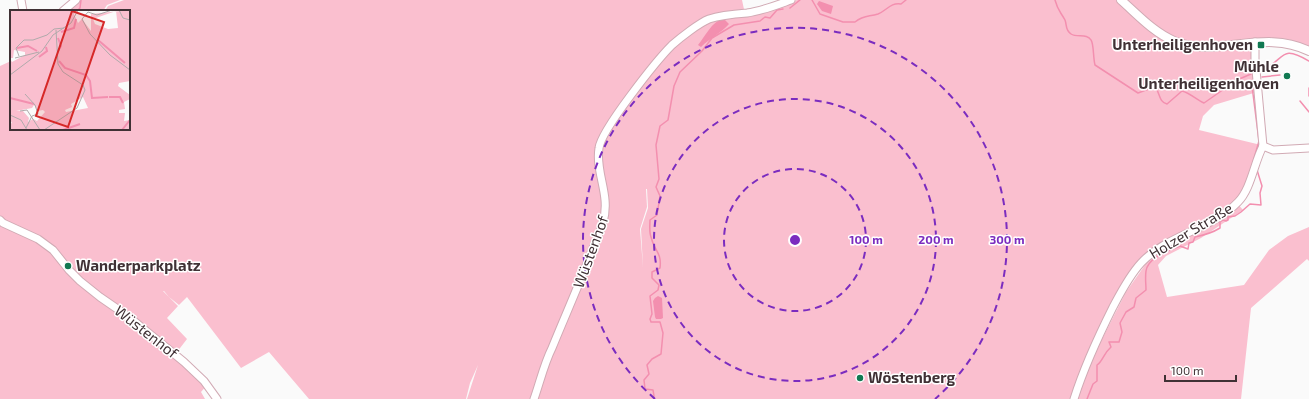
<svg xmlns="http://www.w3.org/2000/svg" width="1309" height="399" font-family="'Exo 2',sans-serif">
<rect width="100%" height="100%" fill="#fafafa"/>
<g fill="#fabfcf" fill-rule="evenodd">
<polygon points="77,0 120,0 107,5 103,11 66,11"/>
<path d="M124,0H742L745,14L779,6L797,0H1117L1158,35L1172,42L1247,45L1252,51L1257,92L1214,105L1203,116L1199,130L1261,145L1244,192L1225,211L1148,256L1124,290L1074,399H467L478,365L470,383L466,399H309L269,352L241,368L187,297L179,305L169,297L164,291H163L178,306L167,318L187,339L177,352L68,268L53,249L0,219V66L11,61V129H129V11H105L108,6ZM646,189H647L648,208L641,229L643,267L640,229L647,207Z"/>
<path d="M1124,0H1309V48C1302,45 1294,40 1286,39C1252,34 1217,51 1183,42C1160,36 1141,15 1124,0Z"/>
<polygon points="1237,203 1243,210 1201,238 1166,256 1158,265 1167,297 1244,285 1269,250 1288,236 1309,227 1309,261 1307,259 1251,308 1241,399 1076,399 1100,343 1126,292 1150,258 1162,247"/>
<polygon points="0,221 52,250 68,270 207,385 201,392 205,399 0,399"/>
</g>
<g fill="#f38faf">
<polygon points="819,1 833,6 831,14 822,11 817,4"/>
<path d="M723,18L729,24C721,33 710,38 701,47L698,45C706,35 711,23 723,18Z"/>
<polygon points="658,296 662,298 663,318 661,319 656,319 655,317 653,301 655,298"/>
</g>
<g fill="none" stroke-linecap="round" stroke-linejoin="round">
<g stroke="#f38faf" stroke-width="1.5">
<path d="M812,0L820,14L843,22H855C864,15 868,17 878,14C886,11 891,2 901,4L906,0"/>
<path d="M1055,0C1058,11 1060,11 1065,20C1067,25 1065,30 1071,34C1077,38 1087,33 1091,40C1094,44 1093,58 1095,65L1138,93L1154,87L1156,88C1160,94 1159,102 1167,104L1182,91C1190,93 1197,100 1204,103L1237,80L1251,74"/>
<polyline points="790,8 800,0"/>
<polyline points="77,11 80,8 81,0"/>
<path d="M1261,71C1286,60 1279,43 1309,61"/>
<polyline points="1262,77 1280,75"/>
<polyline points="1228,86 1248,82 1252,86 1259,141 1253,162"/>
<polyline points="1309,88 1309,96"/>
<polyline points="1300,101 1309,112"/>
<path d="M654,399V396L653,390L645,389L644,380L649,374L647,365L652,359L661,354L663,333L660,322H651L650,319L652,314L650,296L658,290L659,285L652,278V272L660,268C662,252 654,251 651,237C649,232 650,225 650,220L657,215L660,196L656,187L659,179L656,145L660,126L668,120L674,86L680,72L702,51L712,38L734,25L760,21L765,17L770,18L777,10L783,9"/>
<path d="M1087,399L1093,384L1097,381V365C1103,361 1103,354 1111,347L1109,342H1119L1122,332L1120,323L1126,312L1134,307L1136,298L1146,290C1146,284 1145,278 1146,271C1148,257 1169,251 1180,246L1188,249L1189,243L1193,242L1195,237C1205,235 1212,233 1220,228V222L1223,220L1226,221L1228,220V217L1235,216L1241,212L1250,204L1261,205L1260,193L1262,186L1257,170"/>
</g>
<g stroke="#d1aab4" stroke-width="9">
<g id="minor">
<polyline points="21,0 23,11"/>
<polyline points="63,11 76,0"/>
<polyline points="1255,42 1255,59 1263,146"/>
<polyline points="1263,146 1273,150 1309,148"/>
<polyline points="0,220 3,223 38,239 53,250 69,270 80,281 100,297 129,317 184,362 204,381 217,399"/>
<path d="M534,399C540,382 544,364 552,348C565,316 579,285 591,253C595,243 600,233 603,222C611,195 595,173 599,148C601,130 657,60 672,45C680,38 699,23 709,19C721,15 734,14 747,13C762,11 777,5 791,0"/>
<path d="M1074,399C1084,367 1098,337 1113,307C1121,292 1129,276 1141,263C1168,234 1211,230 1238,202C1251,189 1254,163 1263,146"/>
</g>
</g>
<g stroke="#d1aab4" stroke-width="10">
<path id="major" d="M1121,0C1137,14 1153,32 1174,41C1217,59 1263,28 1309,51"/>
</g>
<use href="#minor" stroke="#fff" stroke-width="7"/>
<use href="#major" stroke="#fff" stroke-width="8"/>
</g>
<g fill="none" stroke="#7b2cbf" stroke-width="2" stroke-dasharray="7 5">
<circle cx="795" cy="240" r="71"/>
<circle cx="795" cy="240" r="141"/>
<path d="M655 399A212 212 0 1 1 935 399"/>
</g>
<g fill="#117952" stroke="#fff" stroke-width="1.5">
<rect x="1257" y="41" width="8" height="8" rx="2"/>
<circle cx="1287" cy="76" r="4"/>
<circle cx="68" cy="266" r="4"/>
<circle cx="860" cy="378" r="4"/>
</g>
<g text-anchor="middle" stroke-width="3" stroke-linejoin="round" paint-order="stroke">
<g font-size="15" font-weight="bold" fill="#403135" stroke="#fff" text-anchor="end">
<text x="1253" y="50">Unterheiligenhoven</text>
<text x="1279" y="72">Mühle<tspan x="1279" dy="17">Unterheiligenhoven</tspan></text>
<text x="76" y="271" text-anchor="start">Wanderparkplatz</text>
<text x="868" y="383" text-anchor="start">Wöstenberg</text>
</g>
<g font-size="15" fill="#403135" stroke="#fff">
<text transform="translate(1191 231) rotate(-31)" y="5">Holzer Straße</text>
<text transform="translate(591 252) rotate(-70)" y="5">Wüstenhof</text>
<text transform="translate(146 332) rotate(38)" y="5">Wüstenhof</text>
</g>
</g>
<g transform="translate(10 10)">
<rect width="120" height="120" fill="#fafafa"/>
<path d="M0,0H68L64,4L68,13L72,9L81,21V4L120,0V71L109,73L108,76L120,85V89L114,92L115,99L109,100V103H115L114,111L120,110V120H0V114L2,113L0,110V49L2,52L15,45V42L4,40L3,48H0ZM106,1L108,18L98,19L85,14L83,9ZM73,87L78,98L56,102L55,100L62,97L61,94ZM24,95L28,101L33,100L35,102L27,111L23,109L18,112L19,108L13,101H6L22,98Z" fill="#fabfcf" fill-rule="evenodd"/>
<path fill="none" stroke="#f38faf" stroke-width="2" d="M51,22L64,18L66,9M48,28L51,36L48,41M88,30L115,53M7,38L18,36L27,41M29,47L37,41L36,37M49,51L55,58L76,65L80,71L82,88L98,87M99,87H110L113,93M0,88L24,94M53,120L70,114M112,120L120,110"/>
<path fill="none" stroke="#b0aaab" stroke-width="1" d="M109,0L113,8L120,10M72,9L80,24L100,45L120,60M72,9L78,2L87,5L102,0M9,46L6,38L14,30H23L37,25L44,19L54,18M5,48L29,42M0,65L32,41L43,25L61,13L68,0M15,84L25,95L28,104L22,106L16,118M10,101L17,100L30,120M0,105L11,110L17,120M34,120L67,98L75,80L73,75L53,62L48,54L46,20"/>
<path fill="#d62828" fill-opacity="0.15" stroke="#d62828" stroke-width="2" d="M62,1L94,12L58,117L26,106Z"/>
<rect width="120" height="120" fill="none" stroke="#403135" stroke-width="2"/>
</g>
<circle cx="795" cy="240" r="6" fill="#7b2cbf" stroke="#fff" stroke-width="2"/>
<g font-size="12" text-anchor="middle" font-weight="bold" fill="#7b2cbf" stroke="#fff" stroke-width="3" stroke-linejoin="round" paint-order="stroke">
<text x="866" y="244">100 m</text>
<text x="936" y="244">200 m</text>
<text x="1007" y="244">300 m</text>
</g>
<path d="M1165 375v6h71v-6" fill="none" stroke="#403135" stroke-width="2"/>
<text x="1171" y="375" font-size="12" fill="#403135" stroke="#ffffff" stroke-width="3" paint-order="stroke">100 m</text>
</svg>
